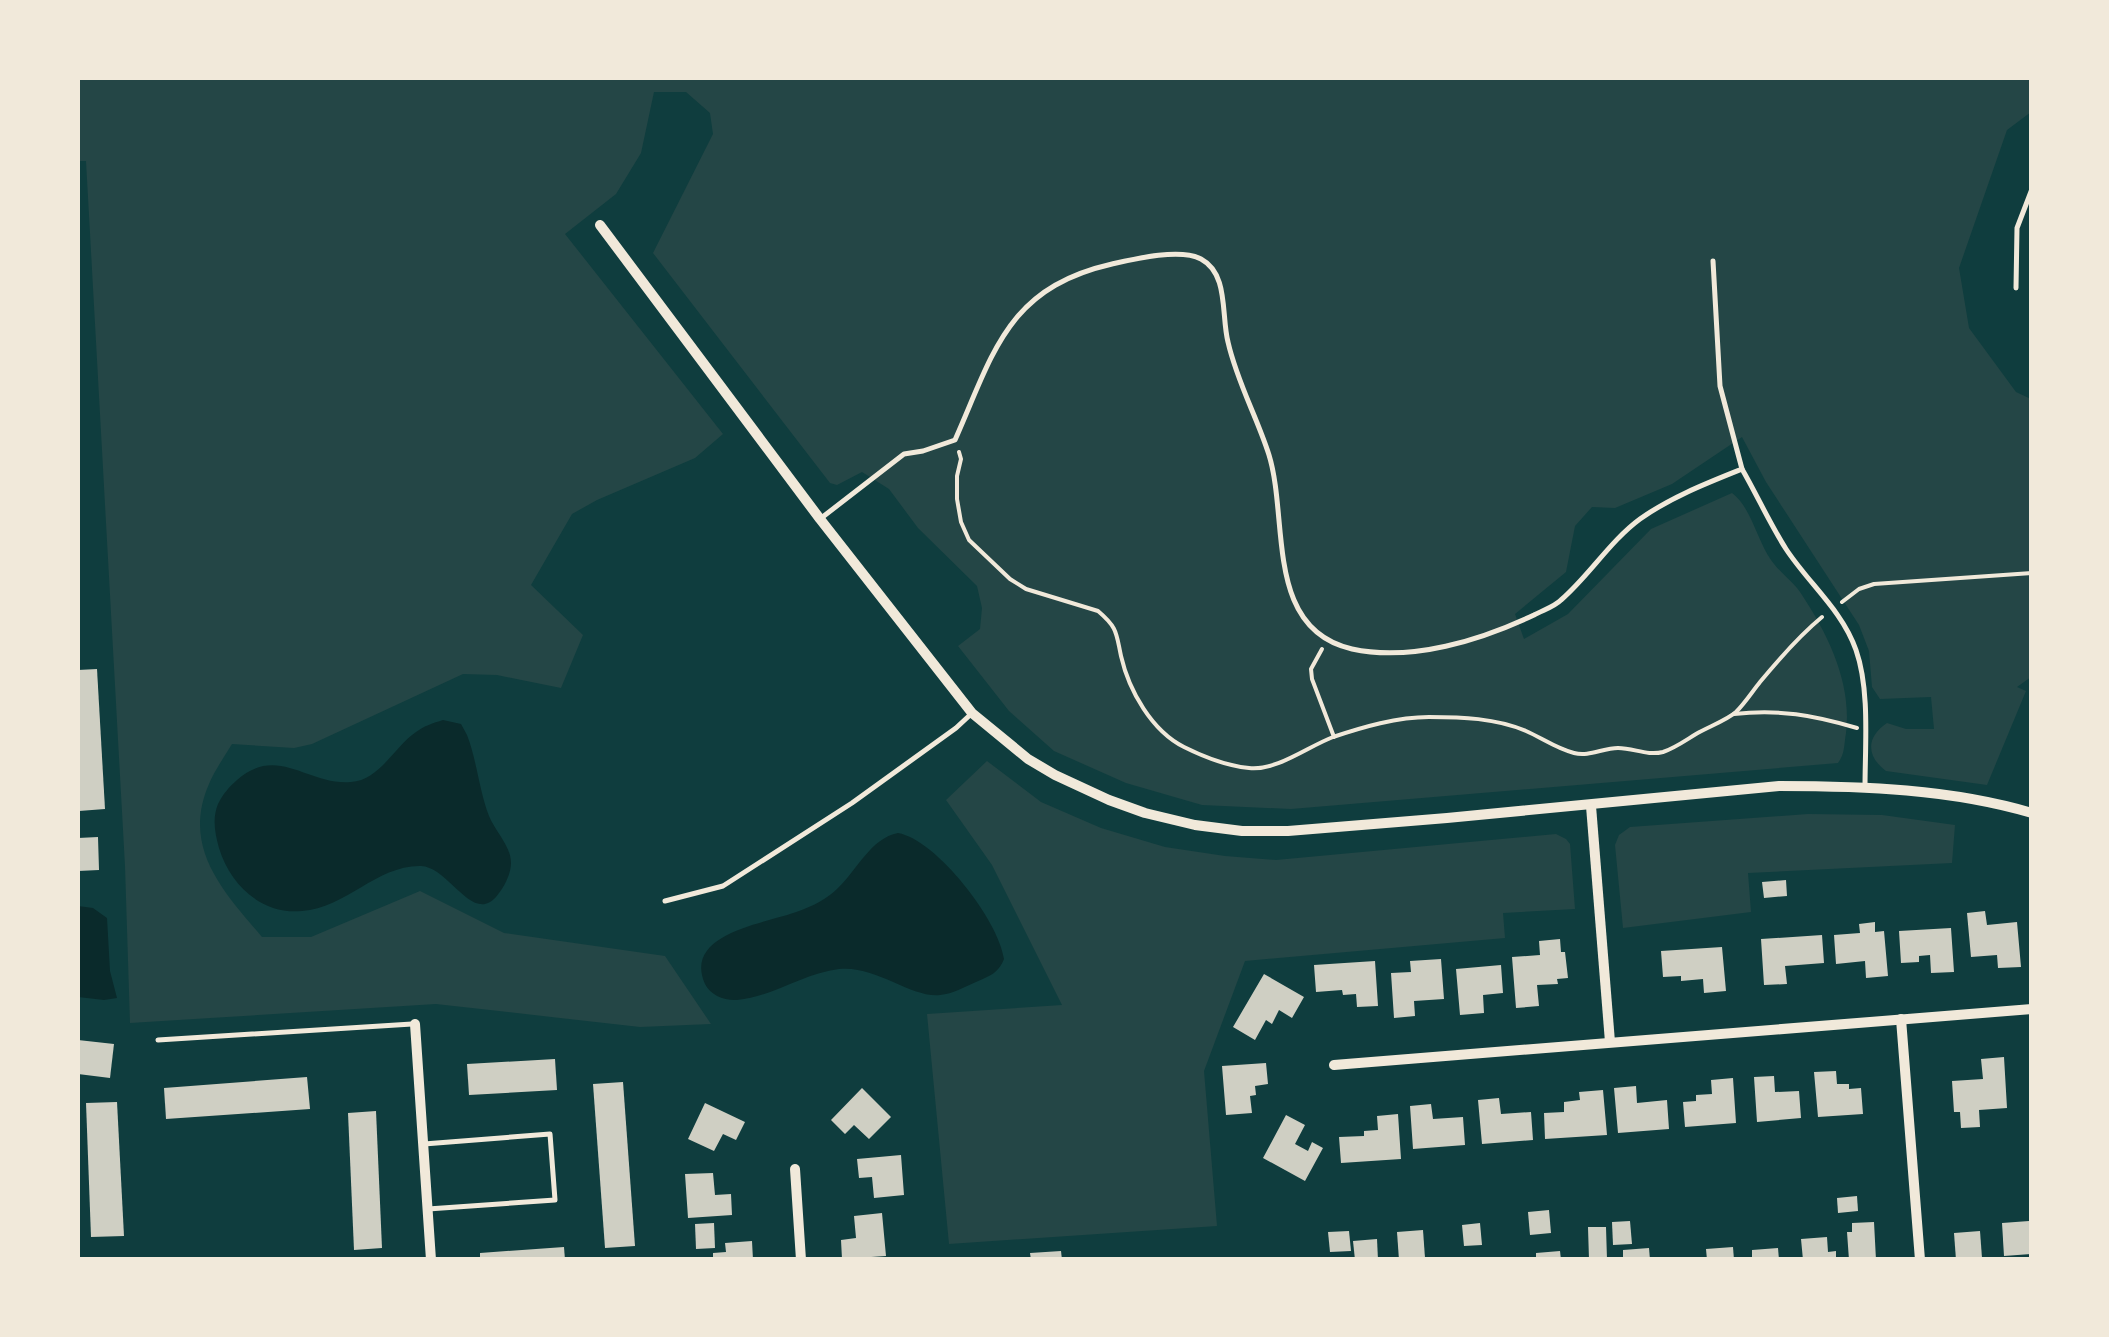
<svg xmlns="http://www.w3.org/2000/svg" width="2109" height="1337" font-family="'Fira Sans Condensed',sans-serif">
<rect width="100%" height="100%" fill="#0f3d3e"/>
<g fill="#244646">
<path d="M78,78H2031V112L2007,130L1959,268L1969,328L2016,392L2031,399V677L2017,687L2026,691L1987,785L1886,771C1866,756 1866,737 1887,723L1906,729H1934L1931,697L1880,699L1872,687L1869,651L1859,625L1766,482L1742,437L1672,484L1615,508L1592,507L1575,526L1566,572L1515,614L1524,639L1568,614L1651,529L1732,493C1751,507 1757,540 1771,560C1780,573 1794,582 1802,595C1829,636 1852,684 1846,733C1844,744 1845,754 1838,763L1291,809L1202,805L1126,783L1054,751L1009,711L958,646L980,629L982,608L977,586L918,528L889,489L862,472L837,485L830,483L653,253L713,134L710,113L686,92H654L641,153L616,194L565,234L723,434L695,458L597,500L572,514L531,585L583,635L561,688L497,675L463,674L312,744L294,748L232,744C224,757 215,770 209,784C181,848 224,892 262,937H311L420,891L504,933L665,956L711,1024L640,1027L436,1004L130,1023L125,866L86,161H78Z"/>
<polygon points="987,761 1041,802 1101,828 1165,847 1225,856 1276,860 1556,834 1566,839 1570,844 1575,909 1503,913 1505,938 1245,961 1204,1071 1217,1226 949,1244 927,1014 1062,1005 992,865 946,800"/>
<polygon points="1808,814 1882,815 1955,825 1952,863 1748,873 1751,912 1623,928 1615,845 1619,835 1630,827"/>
</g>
<g fill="#0a2a2b">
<path d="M443,720L461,724L467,735C477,761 479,790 489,816C495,831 511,846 511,863C511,875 503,889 496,897C472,924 449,867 421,866C377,865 346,908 302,911C262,915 230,885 219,848C215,833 212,819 218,804C223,794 229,787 237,780C278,744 308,786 351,782C380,780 394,747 416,732C424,726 433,723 443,720Z"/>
<path d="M898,833C937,840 999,921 1004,959C998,974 989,976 976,982C964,987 953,994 940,995C911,998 876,965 839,969C804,973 772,997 737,1000C725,1001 710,995 705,984C682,932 769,923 799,911C813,906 827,899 838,888C857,870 871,838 898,833Z"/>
<polygon points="78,906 93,908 107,918 110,971 117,998 104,1000 78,997"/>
</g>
<g fill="#cfcfc3">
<polygon points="97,669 105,809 79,811 78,670"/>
<polygon points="98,837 99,870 78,871 78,838"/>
<polygon points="1786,880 1787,896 1764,898 1762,882"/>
<polygon points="1985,911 1987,925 2017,922 2021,967 1998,968 1997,955 1971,957 1967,913"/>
<polygon points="1875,922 1875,932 1884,931 1888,976 1866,978 1865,961 1836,964 1834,935 1860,933 1859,924"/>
<polygon points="1951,928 1954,972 1931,973 1930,955 1919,956 1919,962 1901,963 1899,931"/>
<polygon points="1822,935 1824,963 1785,966 1787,984 1764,985 1761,939"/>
<polygon points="1560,939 1561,952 1565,952 1568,978 1557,979 1558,984 1537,985 1539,1006 1516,1008 1512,957 1540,955 1539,941"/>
<polygon points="1722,947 1726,991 1704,993 1703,979 1681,981 1681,976 1663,977 1661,951"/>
<polygon points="1441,959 1444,999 1414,1001 1415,1016 1394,1018 1391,973 1411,972 1410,961"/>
<polygon points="1375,961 1378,1006 1357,1007 1356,994 1343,995 1342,990 1316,992 1314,965"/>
<polygon points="1501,965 1503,993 1483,995 1484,1013 1460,1015 1456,969"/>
<polygon points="1264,974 1304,997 1292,1018 1279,1010 1272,1024 1266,1020 1255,1040 1233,1027"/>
<polygon points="78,1040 114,1044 110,1078 78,1074"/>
<polygon points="2004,1057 2007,1108 1979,1110 1980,1127 1961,1128 1960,1112 1954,1112 1952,1081 1983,1079 1981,1059"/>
<polygon points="555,1059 557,1090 469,1095 467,1064"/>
<polygon points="1266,1063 1268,1084 1255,1086 1256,1095 1250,1096 1252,1113 1226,1115 1222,1066"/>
<polygon points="1836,1071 1837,1084 1849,1084 1849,1089 1861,1088 1863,1114 1818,1117 1814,1072"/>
<polygon points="1774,1076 1775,1092 1799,1091 1801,1118 1757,1122 1754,1077"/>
<polygon points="307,1077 310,1109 166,1119 164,1088"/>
<polygon points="1733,1078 1736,1123 1685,1127 1683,1102 1696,1101 1696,1095 1712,1094 1711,1080"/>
<polygon points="623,1082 635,1246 605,1248 593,1084"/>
<polygon points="1636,1086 1637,1103 1667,1100 1669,1129 1618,1133 1614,1088"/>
<polygon points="862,1088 891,1117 869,1139 854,1125 845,1134 831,1120"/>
<polygon points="1603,1090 1607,1135 1545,1139 1544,1113 1564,1112 1564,1102 1580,1100 1579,1092"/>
<polygon points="1499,1098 1501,1114 1531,1112 1533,1140 1482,1144 1478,1100"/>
<polygon points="117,1102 124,1236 91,1237 86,1103"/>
<polygon points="705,1103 745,1122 736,1140 723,1134 714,1151 688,1139"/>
<polygon points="1431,1104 1433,1119 1463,1117 1465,1145 1413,1149 1410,1106"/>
<polygon points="376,1111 382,1248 354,1250 348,1113"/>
<polygon points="1398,1114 1401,1159 1341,1163 1339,1137 1364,1136 1364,1131 1378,1130 1377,1116"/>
<polygon points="1286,1115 1305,1125 1295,1144 1308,1151 1312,1142 1323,1148 1305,1181 1263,1158"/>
<polygon points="901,1155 904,1195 874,1198 872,1177 859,1178 857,1159"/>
<polygon points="713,1173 715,1195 731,1194 732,1215 688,1218 685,1174"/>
<polygon points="1857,1196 1858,1211 1838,1213 1837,1198"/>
<polygon points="1549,1210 1551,1233 1530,1235 1528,1212"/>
<polygon points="882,1213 886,1256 842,1259 841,1240 856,1238 854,1216"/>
<polygon points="1630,1221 1632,1244 1613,1245 1612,1222"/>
<polygon points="2029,1221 2031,1254 2004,1256 2002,1223"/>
<polygon points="1874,1222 1876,1260 1849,1260 1847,1232 1852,1232 1852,1223"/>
<polygon points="714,1223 715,1248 696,1249 695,1224"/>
<polygon points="1480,1223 1482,1245 1464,1246 1462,1225"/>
<polygon points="1588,1227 1606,1227 1607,1260 1589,1260"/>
<polygon points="1423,1230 1425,1258 1399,1260 1397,1232"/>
<polygon points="1349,1231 1351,1251 1330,1252 1328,1232"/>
<polygon points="1980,1231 1982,1258 1956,1260 1954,1233"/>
<polygon points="1827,1237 1828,1252 1836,1251 1836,1260 1803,1260 1801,1239"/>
<polygon points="1377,1239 1378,1260 1355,1260 1353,1241"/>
<polygon points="752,1241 753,1260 713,1260 713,1253 726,1252 725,1243"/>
<polygon points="564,1247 565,1260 480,1260 480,1253"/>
<polygon points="1733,1247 1734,1260 1707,1260 1706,1249"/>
<polygon points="1649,1248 1650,1260 1623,1260 1623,1250"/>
<polygon points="1778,1248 1779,1260 1752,1260 1752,1250"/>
<polygon points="1061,1251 1062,1260 1031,1260 1030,1253"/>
<polygon points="1560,1251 1561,1260 1536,1260 1536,1253"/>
</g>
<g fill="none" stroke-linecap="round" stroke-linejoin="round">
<g stroke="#f1e9da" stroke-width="4">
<path d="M959,452L961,459L957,476V499L961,522L969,540L1010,579L1026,589L1098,611C1118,628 1116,633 1121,656C1129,691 1152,731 1184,747C1202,756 1228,766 1249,768C1277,771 1307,747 1333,737C1363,727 1397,717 1429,717C1461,717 1496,718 1526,731C1542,738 1557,749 1574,753C1589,757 1603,748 1618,748C1634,748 1647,756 1663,752C1675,748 1686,740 1696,734C1708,727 1727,720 1736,712C1745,703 1752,692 1760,682C1779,659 1799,636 1822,617"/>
<polyline points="1842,602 1859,589 1874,584 2032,573"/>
<polyline points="1322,649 1311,669 1312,679 1334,737"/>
<path d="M1734,714C1779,709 1813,715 1857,728"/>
</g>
<g stroke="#f1e9da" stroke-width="5">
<polyline points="1713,261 1720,386 1742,469"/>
<polyline points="2016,288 2017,228 2032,189"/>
<path d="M820,519L904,454L923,451L955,440C994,352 1007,288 1112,264C1134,259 1180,248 1201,259C1229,274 1221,315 1228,342C1237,382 1257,417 1269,455C1289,520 1264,629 1352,649C1412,662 1481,640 1534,615C1543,610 1554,607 1561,600C1589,576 1610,541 1640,519C1671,497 1707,483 1742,469C1757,495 1770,524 1786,549C1809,584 1842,610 1856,650C1870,690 1865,745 1865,787"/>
<polyline points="665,901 723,886 852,803 956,728 970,715"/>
<polyline points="158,1040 412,1024"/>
<polyline points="424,1144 550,1134 555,1200 428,1209"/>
</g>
<g stroke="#f1e9da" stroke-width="10">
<path d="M600,225L820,519L972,713L1028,759L1055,775L1109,800L1145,813L1195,825L1242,831H1288L1447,818L1779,786C1863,786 1951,789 2032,813"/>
<polyline points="1591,806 1610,1042"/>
<polyline points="1901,1019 1920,1260"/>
<polyline points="415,1024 431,1260"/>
<polyline points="1334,1065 2032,1009"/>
<polyline points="795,1169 801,1260"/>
</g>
</g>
<rect width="2109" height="1337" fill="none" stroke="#f1e9da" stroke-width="160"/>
</svg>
